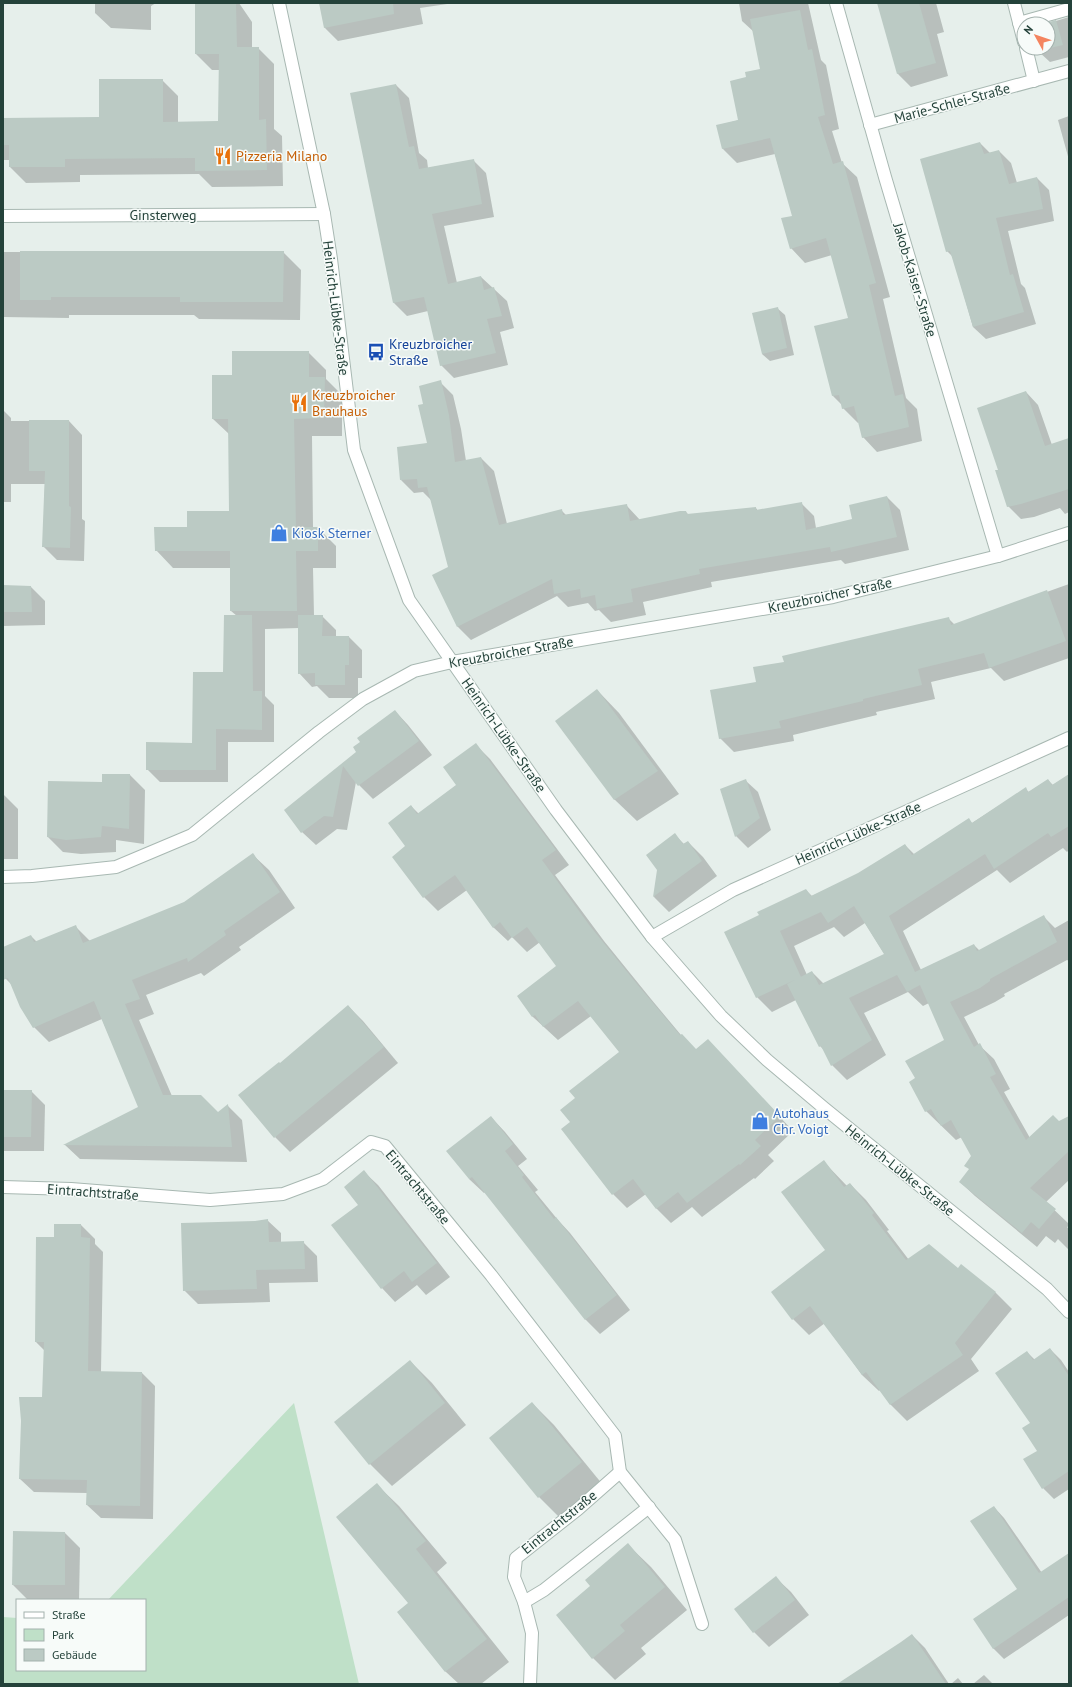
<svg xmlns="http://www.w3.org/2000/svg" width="1072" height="1687" font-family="'PT Sans',sans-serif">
<rect width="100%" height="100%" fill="#e6efeb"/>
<polygon fill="#bfe0c8" points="294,1403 359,1684 3,1684 3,1617 17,1618 17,1670 145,1670 145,1600 108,1600"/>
<g fill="#0003" fill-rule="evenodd">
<polygon points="95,3 156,3 151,6 151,30 111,28 95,13"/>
<polygon points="196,3 239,3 252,22 252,48 258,48 274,64 274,129 282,136 283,186 212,187 199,174 80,175 80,182 26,183 10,167 10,160 3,160 3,118 100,118 162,80 178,96 178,123 219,122 220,70 212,70 196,54"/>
<polygon points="320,3 454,3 420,8 423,24 338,41 325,28"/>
<polygon points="739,3 808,3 821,60 826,65 839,129 832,131 842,163 857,177 890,297 883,299 906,398 917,409 922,441 877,452 863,437 859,422 858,423 843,408 843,406 833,396 849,319 832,255 805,263 791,248 793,216 775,154 737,163 723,149 717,126 739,120 748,78 761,69 754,32 742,21"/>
<polygon points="878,3 936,3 944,32 937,34 948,76 911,87 898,74"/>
<polygon points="1069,17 1069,57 1050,62 1038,51 1038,48 1048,48 1048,24 1046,24"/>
<polygon points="396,85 409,98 419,153 427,160 428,168 473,160 486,173 494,217 444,226 457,283 481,277 507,301 514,328 500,332 508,365 454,378 441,365 428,311 407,316 394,303 351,94"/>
<polygon points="1069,116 1069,160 1058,120"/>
<polygon points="980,143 990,153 999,151 1011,163 1017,183 1037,178 1049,190 1054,221 1008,231 1021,284 1025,288 1036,324 986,339 973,327 953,257 947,251"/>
<polygon points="3,252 283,252 301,270 300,320 199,319 194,315 69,315 69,318 3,317"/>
<polygon points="777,308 785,315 794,355 770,361 762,354"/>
<polygon points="308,352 326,370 326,379 342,395 342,436 312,436 313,528 318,528 336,546 336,568 313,568 314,616 322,616 336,630 336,637 349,637 362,650 362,678 358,678 358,698 329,698 317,686 312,687 299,673 299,628 265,629 265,696 274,705 274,742 228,742 228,782 160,782 147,769 193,744 224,673 237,616 231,611 231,568 173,568 156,550 188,528 230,512 229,434 213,419 233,376"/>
<polygon points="440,382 453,395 461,429 466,461 481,458 494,471 507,524 562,511 566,515 627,506 640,520 686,512 689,515 756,508 758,511 801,503 814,516 816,528 853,520 887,497 900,510 909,550 845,564 841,560 711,582 712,587 643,602 646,615 611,622 599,610 595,611 588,603 568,607 557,596 471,640 458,627 434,576 450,567 432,501 423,492 414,493 401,480 429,444 424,405"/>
<polygon points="1026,392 1038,405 1052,445 1069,439 1069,512 1065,514 1060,508 1034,517 1021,519 1008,506 999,470"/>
<polygon points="3,410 11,418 11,421 69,421 82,435 82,519 85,521 84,561 57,560 43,546 45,484 11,484 11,502 3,502"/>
<polygon points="1069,584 1069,658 1004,681 991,668 931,682 935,699 876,712 877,715 793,735 794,741 734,752 720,738 757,683 786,663 948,618 955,625"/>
<polygon points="3,586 31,587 45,601 45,625 3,626"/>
<polygon points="597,690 619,713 679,794 637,821 614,799"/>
<polygon points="395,711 408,725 432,755 373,799 356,782 347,830 337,829 316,845 302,832 286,810 358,753"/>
<polygon points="476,745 490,759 569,865 555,875 604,941 651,999 681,1035 697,1051 722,1055 793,1131 768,1155 774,1161 755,1179 754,1178 702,1217 692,1207 671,1223 657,1209 646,1194 627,1208 613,1194 571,1122 576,1099 620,1052 591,1016 558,1040 533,1017 518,996 558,966 540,942 527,952 512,937 508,941 493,927 467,890 438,911 424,897 406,846 411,806 419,814 457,785"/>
<polygon points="130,775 145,790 144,844 116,840 116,852 81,854 63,852 48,837 103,783"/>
<path d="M1069,775V850L1067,852L1063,848L1010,883L997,870L903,931L921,970L974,945L980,951L1044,917L1055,928L1069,920V961L1067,960L1004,994L1005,996L995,1002L964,1017L979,1045L994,1059L1010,1089L1004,1092L1030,1138L1069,1117V1180L1046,1202L1069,1224L1067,1228L1069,1227V1250L1058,1239L1055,1243L1046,1236L1037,1247L975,1196L960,1182L970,1170L973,1156L962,1137L956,1140L926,1111L916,1079L945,1040L929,1003L923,1006L908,992L864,1013L886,1055L847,1080L832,1065L824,1050L820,1046L796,1000L772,1012L757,997L760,916L806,890L812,896L859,874L905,845L915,855L969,820L972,823L1025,789L1029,792L1048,780L1053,785ZM865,923L885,955L824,984L812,972L807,975L794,946L834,927L844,937Z"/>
<polygon points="746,781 758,792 771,830 748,848 736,836 721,790"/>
<polygon points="3,794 18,809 18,859 3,859"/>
<polygon points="675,835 684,844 688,842 703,857 717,876 669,912 654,897 658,870"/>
<polygon points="253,855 269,870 295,908 239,947 241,950 204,976 201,973 146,995 154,1014 139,1020 172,1096 218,1113 228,1106 242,1120 247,1162 80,1159 65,1145 140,1108 102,1019 49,1042 34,1027 13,986 6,979 3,973 3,948 31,936 37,942 75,926 90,941 184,903"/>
<polygon points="348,1006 363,1021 398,1063 290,1152 275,1137"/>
<polygon points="3,1091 31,1091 45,1105 44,1151 3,1151"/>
<polygon points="491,1117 505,1132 527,1159 518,1166 538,1190 535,1192 558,1220 570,1233 630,1310 600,1334 586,1320 485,1192 484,1193 469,1179"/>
<polygon points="823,1161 847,1186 850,1184 866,1200 889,1230 887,1231 909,1260 959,1269 961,1266 996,1293 1012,1309 971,1359 979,1371 907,1421 891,1405 880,1390 879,1391 862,1375 825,1323 809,1335 793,1319 827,1250"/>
<polygon points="364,1172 378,1185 450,1277 426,1295 417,1285 395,1302 382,1288 333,1225 359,1205"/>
<polygon points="267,1220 281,1233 281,1243 303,1242 317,1256 318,1282 269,1283 270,1302 198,1304 184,1290 255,1222"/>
<polygon points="81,1225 95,1239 95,1244 103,1252 101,1372 142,1373 155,1386 153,1519 101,1518 87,1505 87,1493 34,1492 20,1479 43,1398 45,1351 36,1342 37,1238 55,1238"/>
<polygon points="1050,1349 1061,1360 1069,1372 1069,1489 1054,1499 1043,1488 1038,1451 1032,1423 1027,1352 1035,1360"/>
<polygon points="410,1361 432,1383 466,1425 392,1486 370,1464 336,1422"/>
<polygon points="532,1403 554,1425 603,1485 561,1519 539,1497 490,1438"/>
<polygon points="376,1484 399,1506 447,1563 437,1572 509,1662 481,1684 459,1684 446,1672 398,1612 410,1603"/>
<polygon points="994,1507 1004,1518 1042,1573 1069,1554 1069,1615 1004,1659 993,1648 1018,1589"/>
<polygon points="14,1532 65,1533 80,1548 79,1600 28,1600 13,1585"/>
<polygon points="628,1545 651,1567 687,1610 641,1648 646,1654 615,1680 593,1658 557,1615 592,1586"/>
<polygon points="776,1578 791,1592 809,1615 769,1647 754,1632 736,1610"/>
<polygon points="912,1635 925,1648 949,1684 862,1684"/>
<polygon points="984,1675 993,1684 973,1684"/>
<polygon points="958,1678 963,1684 951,1684"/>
</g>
<g fill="#bbcac4">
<polygon points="195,3 236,3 237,47 259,47 259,120 266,119 267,170 195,171 195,158 65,159 65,167 9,167 9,145 3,145 3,118 99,117 99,79 163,79 163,122 218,121 219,54 195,54"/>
<polygon points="319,3 393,3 394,14 324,28"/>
<polygon points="877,3 919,3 936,63 897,74"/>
<polygon points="800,10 808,50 812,49 825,115 818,117 833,164 843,161 876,283 869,285 895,396 903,394 909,427 862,438 854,406 842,409 839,395 832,396 814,326 848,318 826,238 790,249 781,218 792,216 770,138 722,149 716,125 738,120 730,81 746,77 745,72 760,69 750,19"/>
<polygon points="1056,20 1063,45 1037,51 1037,48 1048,48 1048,24 1043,24"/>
<polygon points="396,84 409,147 414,146 419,169 474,159 482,204 432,214 448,284 481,276 484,290 494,287 502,316 487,319 496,353 440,366 424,297 393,303 350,93"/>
<polygon points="980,142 984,154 999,150 1009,184 1037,177 1043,209 996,218 1010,275 1013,274 1024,312 973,327 950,251 946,252 920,159"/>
<polygon points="20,251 284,251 283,302 180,302 180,297 51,297 51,300 20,300"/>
<polygon points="778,307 787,348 762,354 752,313"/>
<polygon points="232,351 309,351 309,377 325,377 324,418 294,419 296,527 318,527 318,551 296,551 297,611 230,611 230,551 155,551 154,527 187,527 187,511 229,511 228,419 212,419 212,375 232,375"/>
<polygon points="441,380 449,415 455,462 481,457 499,525 562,509 563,515 627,504 630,521 680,511 686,511 687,514 756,507 756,510 802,502 806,530 852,519 849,505 887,496 897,537 831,552 830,547 699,569 700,574 631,589 633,602 597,609 595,595 581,598 580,589 554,594 552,579 457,627 432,575 448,567 427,487 418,488 417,479 400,480 397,447 427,443 418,405 423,404 419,386"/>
<polygon points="1026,391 1045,446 1069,438 1069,489 1021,504 1007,507 995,470 998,470 977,408"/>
<polygon points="29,420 69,420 69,506 71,507 70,548 42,547 45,471 29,471"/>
<polygon points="3,585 31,586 32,612 3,612"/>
<polygon points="1047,590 1066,641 989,668 984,653 918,669 922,685 863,699 863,701 779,721 781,728 719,739 710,690 756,682 753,667 784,662 782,656 949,617 951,625"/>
<polygon points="224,615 252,615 253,691 262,691 262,730 216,729 216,770 146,770 146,742 192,743 193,672 223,672"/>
<polygon points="298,615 323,615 322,636 349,636 349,665 345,665 345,685 315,685 315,673 298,674"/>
<polygon points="597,689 658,771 614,800 555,721"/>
<polygon points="395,710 419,741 358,786 343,766 333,817 324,816 301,833 284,810 356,752 353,747 360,742 357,738"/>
<polygon points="476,743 556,850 542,860 590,926 637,984 680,1035 682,1034 696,1049 708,1039 780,1116 755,1140 761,1146 740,1165 739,1164 687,1203 678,1192 656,1209 633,1179 612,1195 561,1129 570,1122 560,1110 575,1098 569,1091 619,1052 578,1001 543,1027 535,1015 532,1017 517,996 556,966 527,927 512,938 500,922 493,928 455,875 423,898 392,857 405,846 388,823 411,805 417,814 456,785 443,767"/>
<polygon points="102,774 130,774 129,829 102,826 101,837 66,840 47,837 48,781 102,782"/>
<polygon points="1069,774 1069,826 1051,837 1048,833 994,869 985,854 889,916 915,972 974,944 977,951 1044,915 1057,942 990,979 990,981 980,988 950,1002 974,1047 980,1043 996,1074 990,1077 1026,1140 1053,1115 1059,1121 1069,1116 1069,1151 1030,1188 1056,1209 1039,1229 1031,1222 1022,1233 959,1182 969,1169 964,1166 971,1156 951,1120 941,1126 931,1109 925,1112 909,1082 915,1078 905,1061 944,1040 920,985 907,992 897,975 849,998 872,1040 831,1066 821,1046 819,1047 787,984 812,971 819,985 884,954 854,906 828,923 812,898 821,912 780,931 801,977 756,998 724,932 759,915 757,912 806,889 811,896 858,873 905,844 912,855 969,818 972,823 1026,787 1028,792 1048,779 1052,785"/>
<polygon points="746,779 760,818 735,837 720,789"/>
<polygon points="675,833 683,844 688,841 702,861 653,897 657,870 646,855"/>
<polygon points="253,853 280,892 224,931 226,935 188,962 187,958 132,980 140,999 125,1004 163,1095 201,1095 218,1112 228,1104 232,1147 63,1145 138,1107 94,1001 33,1028 20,1007 8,978 3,980 3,947 31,935 34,942 76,925 83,943 184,902"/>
<polygon points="348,1005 384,1047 274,1138 238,1095 279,1062 280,1063"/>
<polygon points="3,1090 32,1090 31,1137 3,1137"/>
<polygon points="491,1116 513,1144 505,1151 524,1175 522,1177 554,1219 556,1217 617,1295 585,1320 472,1177 469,1179 446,1151"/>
<polygon points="824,1160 844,1187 850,1183 874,1213 872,1215 906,1260 929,1244 958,1268 961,1264 996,1292 955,1343 963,1355 890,1405 866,1372 862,1375 810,1306 792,1320 771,1292 825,1250 781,1192"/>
<polygon points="364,1170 437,1263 412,1282 404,1271 381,1289 331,1225 358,1205 344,1187"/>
<polygon points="268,1219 269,1242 304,1241 305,1269 256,1270 257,1289 183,1291 181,1223 255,1221"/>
<polygon points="54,1224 81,1224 81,1237 90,1238 88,1371 142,1372 140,1506 86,1505 87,1480 19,1479 21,1421 19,1397 42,1397 44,1342 35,1342 36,1237 54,1237"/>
<polygon points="1050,1348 1069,1376 1069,1471 1042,1489 1023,1459 1037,1451 1022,1428 1030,1423 995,1373 1027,1351 1033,1360"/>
<polygon points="410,1360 445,1403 369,1465 334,1422"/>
<polygon points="532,1402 582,1462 538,1498 489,1438"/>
<polygon points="377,1483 426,1541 416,1549 487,1639 445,1672 397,1612 408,1603 336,1517"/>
<polygon points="994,1506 1039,1573 1069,1553 1069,1597 993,1649 973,1619 1017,1589 970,1521"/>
<polygon points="13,1531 65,1532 65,1585 12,1585"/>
<polygon points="628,1543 665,1587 620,1625 625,1631 592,1659 556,1615 590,1586 585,1580"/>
<polygon points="776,1576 795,1600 753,1633 734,1609"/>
<polygon points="912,1634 946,1684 837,1684 901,1642"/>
</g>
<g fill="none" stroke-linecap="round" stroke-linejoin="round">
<g stroke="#a8b8b2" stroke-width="14">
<polyline id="service" points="1019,23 1069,9"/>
</g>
<g stroke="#a8b8b2" stroke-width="14">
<g id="minor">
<polyline points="279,3 324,214 331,259 354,450 409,600 556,810 652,937 721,1016 767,1060 824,1108 1047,1289 1069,1312"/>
<polyline points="836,3 885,177 998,556"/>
<polyline points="1014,3 1024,42"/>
<polyline points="1026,48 1034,81"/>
<polyline points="870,125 1069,71"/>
<polyline points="3,216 324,214"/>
<polyline points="3,877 32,876 116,867 192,835 319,732 363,699 414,671 452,662 833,597 998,556 1069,533"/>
<polyline points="652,937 733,890 1069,738"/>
<polyline points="3,1187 71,1189 210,1200 283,1194 323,1179 371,1142 385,1146 491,1275 615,1436 620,1472 675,1540 702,1624"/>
<polyline points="524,1602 544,1590 649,1507"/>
<polyline points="530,1684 532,1633 524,1602 514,1577 516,1558 578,1509 620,1472"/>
</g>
</g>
<use href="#service" stroke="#fff" stroke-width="12"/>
<use href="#minor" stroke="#fff" stroke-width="12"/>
</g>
<defs>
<g id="restaurant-bare" transform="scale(1.38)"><path d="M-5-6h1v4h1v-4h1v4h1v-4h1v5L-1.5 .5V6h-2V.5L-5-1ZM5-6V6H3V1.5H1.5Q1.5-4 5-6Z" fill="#e8710a" stroke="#f7fbf9" stroke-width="2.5" paint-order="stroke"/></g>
<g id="bus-bare" transform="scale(1.38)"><path d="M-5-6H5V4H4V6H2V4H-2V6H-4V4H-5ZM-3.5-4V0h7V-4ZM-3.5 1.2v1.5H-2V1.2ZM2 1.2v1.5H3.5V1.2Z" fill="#1a4fb4" stroke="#f7fbf9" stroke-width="2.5" paint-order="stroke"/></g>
<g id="shop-bare" transform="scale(1.38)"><path d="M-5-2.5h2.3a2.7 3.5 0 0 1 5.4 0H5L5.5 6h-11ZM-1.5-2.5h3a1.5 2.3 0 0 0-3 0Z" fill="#3f7fe0" stroke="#f7fbf9" stroke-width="2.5" paint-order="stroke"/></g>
</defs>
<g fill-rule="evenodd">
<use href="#restaurant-bare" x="223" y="156"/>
<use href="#bus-bare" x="376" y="352"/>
<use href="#restaurant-bare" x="299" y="403"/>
<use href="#shop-bare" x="279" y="533"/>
<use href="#shop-bare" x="760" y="1121"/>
</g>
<g text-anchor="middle" stroke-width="3" stroke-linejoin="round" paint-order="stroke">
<g font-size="14" fill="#24423a" stroke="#f7fbf9">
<text transform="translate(952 103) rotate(-15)" y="5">Marie-Schlei-Straße</text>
<text x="163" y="220">Ginsterweg</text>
<text transform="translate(915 280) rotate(73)" y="5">Jakob-Kaiser-Straße</text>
<text transform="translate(336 308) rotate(83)" y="5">Heinrich-Lübke-Straße</text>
<text transform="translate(830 595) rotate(-12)" y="5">Kreuzbroicher Straße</text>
<text transform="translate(511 652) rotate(-10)" y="5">Kreuzbroicher Straße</text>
<text transform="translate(504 735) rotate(55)" y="5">Heinrich-Lübke-Straße</text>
<text transform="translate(858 833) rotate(-24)" y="5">Heinrich-Lübke-Straße</text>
<text transform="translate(900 1170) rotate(39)" y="5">Heinrich-Lübke-Straße</text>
<text transform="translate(418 1187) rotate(50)" y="5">Eintrachtstraße</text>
<text transform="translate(93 1192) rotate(4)" y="5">Eintrachtstraße</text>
<text transform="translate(559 1522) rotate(-39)" y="5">Eintrachtstraße</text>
</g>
<g font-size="14" fill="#c56008" stroke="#f7fbf9" text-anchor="start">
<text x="236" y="161">Pizzeria Milano</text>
<text x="312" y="400">Kreuzbroicher<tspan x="312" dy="16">Brauhaus</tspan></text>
</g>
<g font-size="14" fill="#164399" stroke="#f7fbf9" text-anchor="start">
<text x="389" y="349">Kreuzbroicher<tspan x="389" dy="16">Straße</tspan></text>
</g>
<g font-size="14" fill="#366cbe" stroke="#f7fbf9" text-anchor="start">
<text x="292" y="538">Kiosk Sterner</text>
<text x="773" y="1118">Autohaus<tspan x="773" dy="16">Chr. Voigt</tspan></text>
</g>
</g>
<rect width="1072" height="1687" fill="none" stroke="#24423a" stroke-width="8"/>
<rect x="16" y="1599" width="130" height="72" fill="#f7fbf9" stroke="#a3b1ad"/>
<rect x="24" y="1612" width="20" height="6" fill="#ffffff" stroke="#a3b1ad"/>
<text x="52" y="1619" font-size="12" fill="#24423a">Straße</text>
<rect x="24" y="1629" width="20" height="12" fill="#bfe0c8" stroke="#a3b1ad"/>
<text x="52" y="1639" font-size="12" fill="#24423a">Park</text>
<rect x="24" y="1649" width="20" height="12" fill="#bbcac4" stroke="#a3b1ad"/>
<text x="52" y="1659" font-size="12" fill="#24423a">Gebäude</text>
<g transform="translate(1036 36) rotate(310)"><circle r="19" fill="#f7fbf9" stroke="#a3b1ad"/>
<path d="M0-3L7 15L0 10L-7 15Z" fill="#f4845f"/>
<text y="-6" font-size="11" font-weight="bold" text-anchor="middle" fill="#24423a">N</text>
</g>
</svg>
